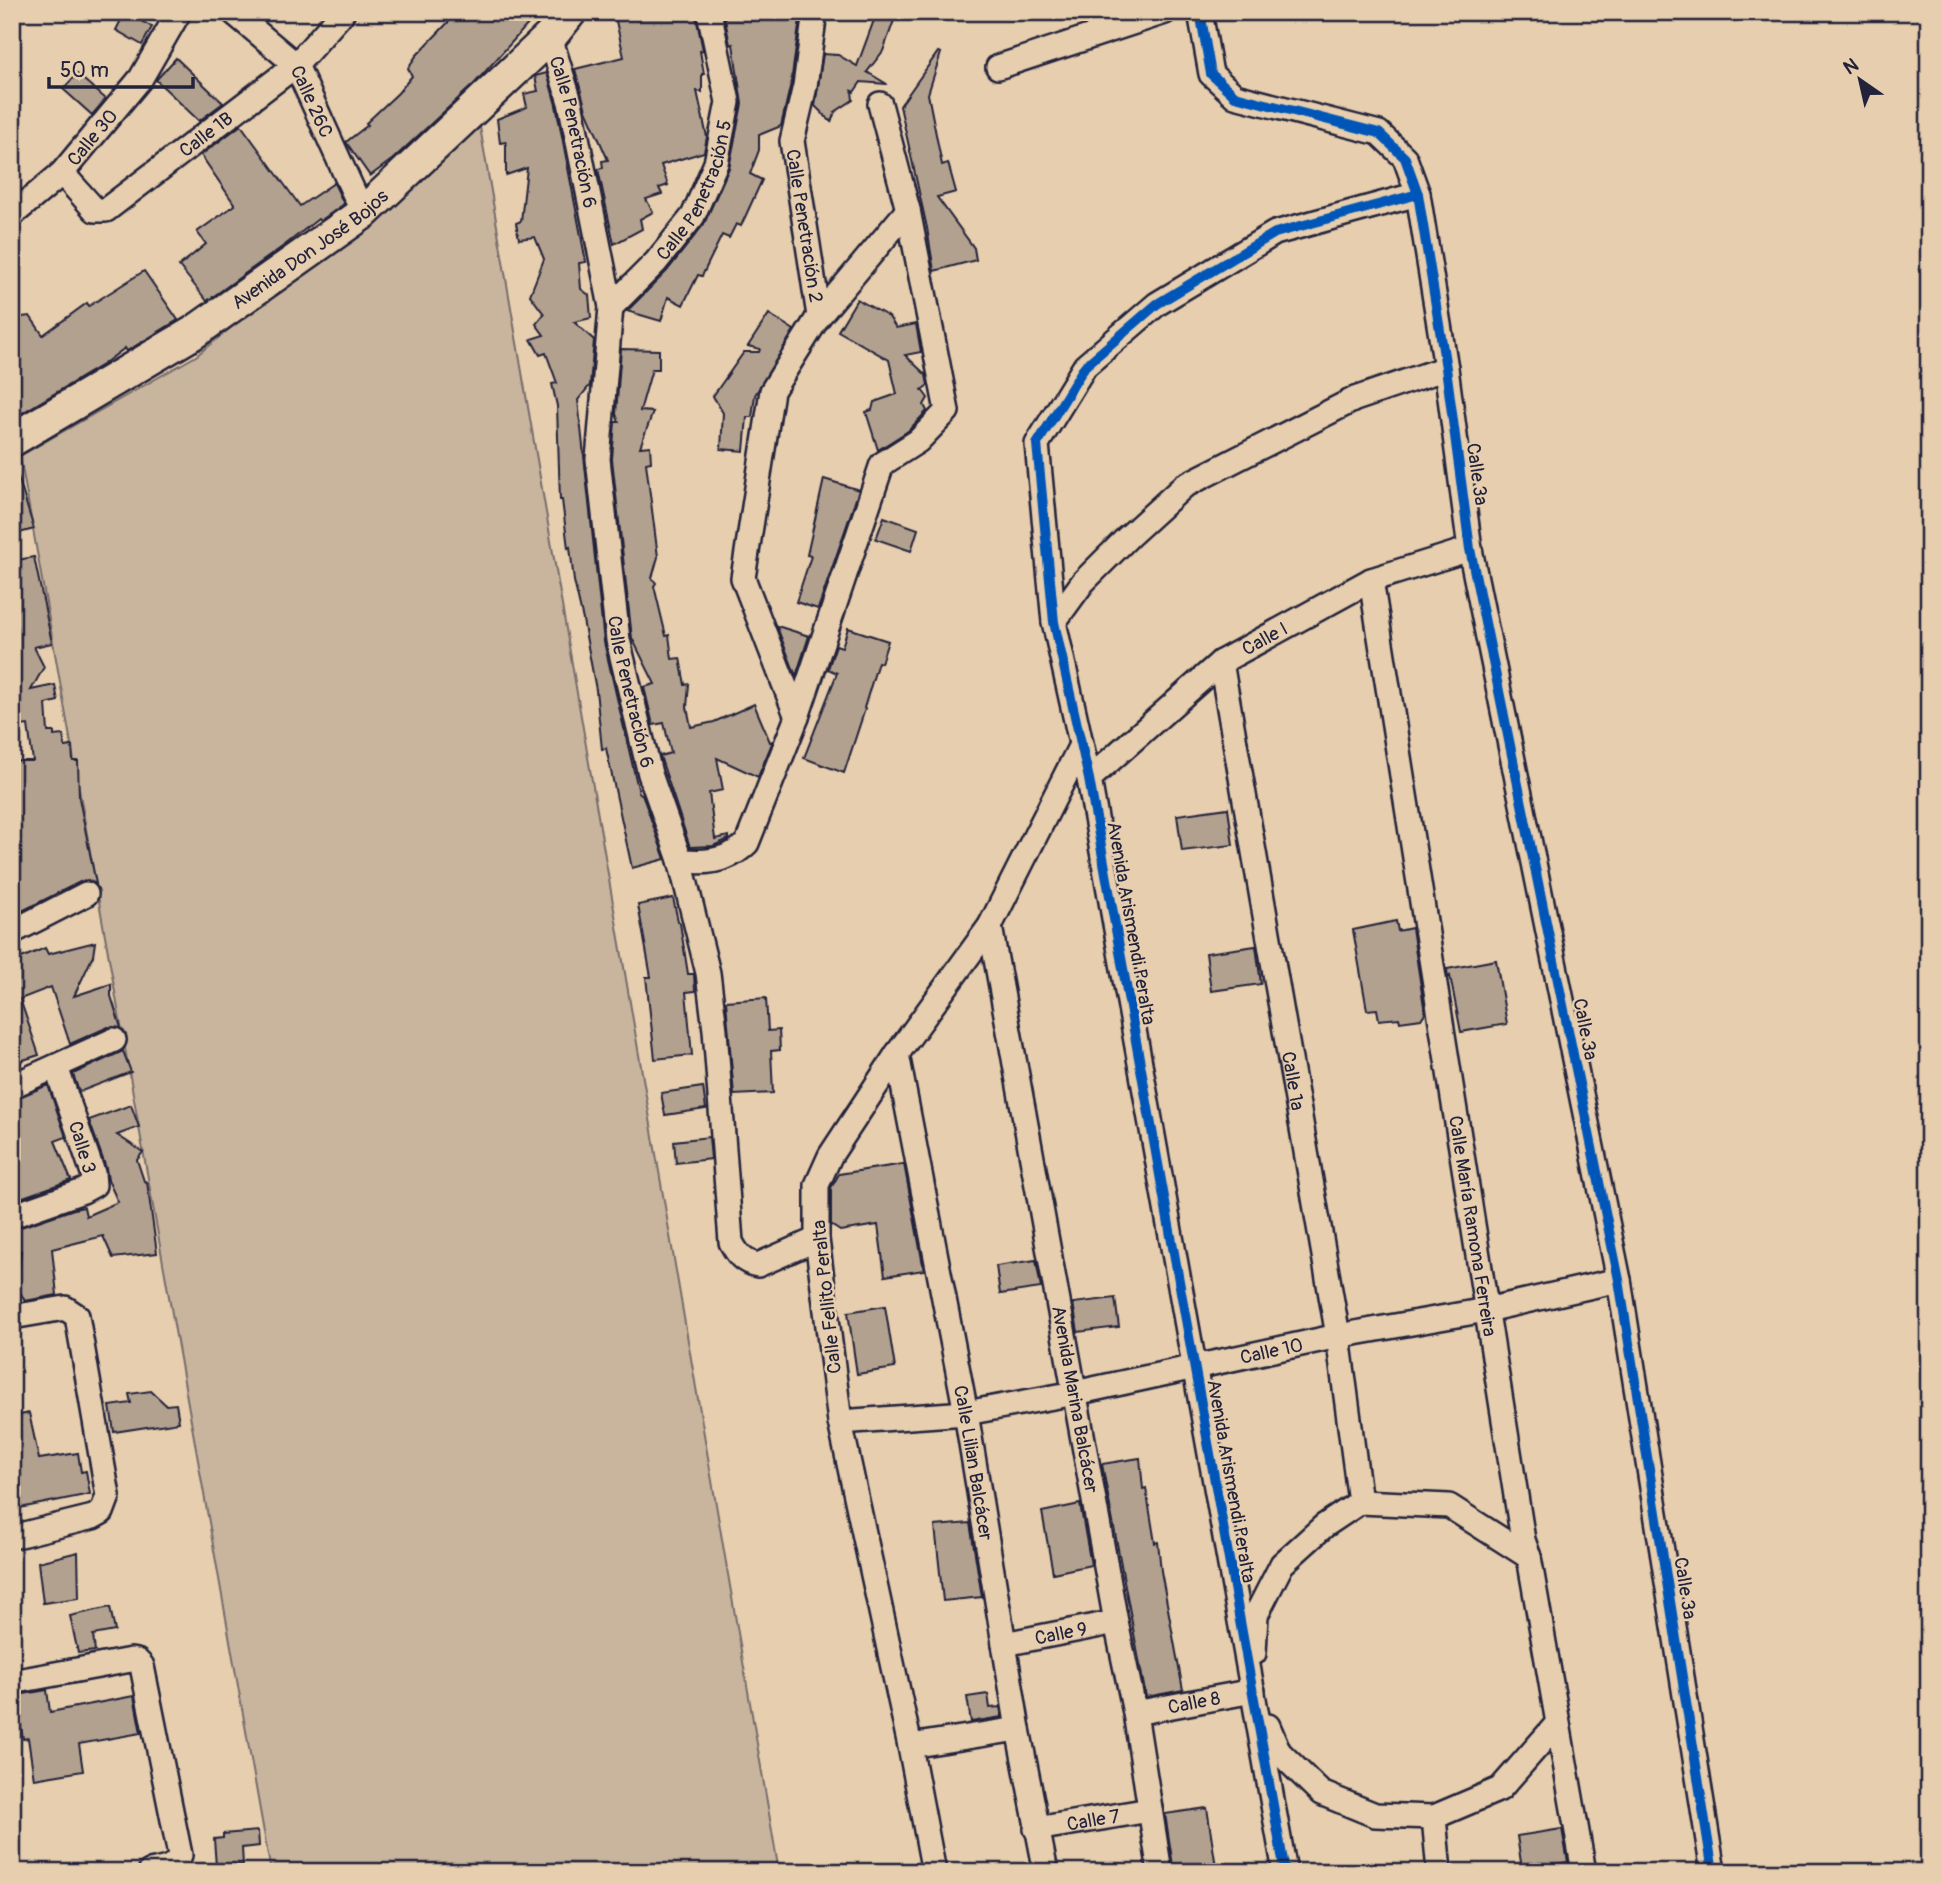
<svg xmlns="http://www.w3.org/2000/svg" width="1941" height="1884" font-family="Pangolin,sans-serif">
<rect width="100%" height="100%" fill="#e6ceae"/>
<filter id="ink" filterUnits="userSpaceOnUse"><feTurbulence type="fractalNoise" baseFrequency=".0143" numOctaves="2"/><feDisplacementMap in="SourceGraphic" scale="14" xChannelSelector="R" yChannelSelector="G"/><feConvolveMatrix kernelMatrix="1 2 1 2 8 2 1 2 1" color-interpolation-filters="sRGB"/></filter>
<g filter="url(#ink)">
<polygon fill="#c9b59d" stroke="#766c6c" stroke-width="2" points="480,127 779,1872 271,1872 20,456 196,356 351,230 363,213"/>
<g fill="#b3a190" stroke="#22223b" stroke-width="2">
<polygon points="125,12 152,27 142,45 116,30"/>
<polygon points="458,12 539,12 475,83 393,159 370,176 346,142 368,125 366,123 398,93 412,76 408,68 416,56"/>
<polygon points="614,12 695,12 703,50 700,51 704,74 702,74 702,92 697,91 707,137 704,152 661,165 668,185 659,188 662,194 646,199 653,212 640,219 642,229 614,244 598,169 603,168 602,161 608,160 586,110 575,69 624,57"/>
<polygon points="729,12 801,12 791,83 781,126 759,135 759,150 750,174 762,180 741,226 736,224 729,238 722,235 702,276 698,275 683,305 668,297 661,321 627,311 667,271 704,224 729,168 742,104 733,44 730,45 724,14"/>
<polygon points="877,12 897,12 883,51 867,72 887,84 861,82 854,92 852,91 853,100 835,112 831,122 815,106 823,54 838,55 857,66"/>
<polygon points="938,52 941,53 928,94 942,165 948,163 956,192 937,197 974,248 976,260 934,271 927,228 900,106"/>
<polygon points="176,58 223,103 199,121 156,80"/>
<polygon points="547,73 556,105 586,262 579,263 581,289 589,295 591,318 574,322 594,340 590,385 578,400 604,642 639,793 642,794 665,859 632,868 606,748 602,749 596,690 583,620 574,581 570,547 568,548 562,500 560,500 557,406 552,384 557,383 546,353 540,355 531,339 544,335 536,324 544,314 530,295 544,259 535,237 519,239 516,223 521,221 527,168 506,175 506,142 500,143 497,119 527,107 524,94 538,91 535,76"/>
<polygon points="77,74 106,99 92,115 63,89"/>
<polygon points="241,125 300,206 334,183 344,204 320,221 318,219 285,245 207,301 179,266 206,244 197,232 235,205 201,155"/>
<polygon points="144,271 178,320 127,351 125,348 102,365 12,419 12,326 22,317 30,316 43,335 87,303 89,306"/>
<polygon points="857,299 889,317 896,328 916,324 921,352 905,355 926,375 928,385 922,390 928,398 924,405 927,411 908,431 878,450 866,412 872,410 874,402 897,394 889,360 838,331"/>
<polygon points="769,314 794,330 755,395 752,417 747,417 744,451 721,449 723,413 713,396 744,352 759,352 760,349 748,346"/>
<polygon points="621,349 659,350 659,369 652,369 640,411 653,412 640,447 650,446 651,462 646,463 658,557 652,578 656,583 654,586 666,636 669,635 672,659 680,658 685,685 689,684 687,707 691,727 714,722 754,704 770,742 773,741 758,777 717,758 723,790 709,793 715,839 729,836 729,839 713,846 690,847 660,756 671,753 664,723 653,725 644,687 655,684 632,638 612,459 615,422 619,422 616,414"/>
<polygon points="12,470 16,470 34,529 12,535"/>
<polygon points="824,479 859,490 818,609 796,602 811,556 807,555"/>
<polygon points="884,517 918,529 911,551 876,539"/>
<polygon points="34,557 52,643 34,647 44,667 31,690 55,685 58,701 46,704 48,732 54,732 54,736 63,735 65,747 72,746 73,761 78,761 79,798 96,884 87,880 80,882 22,911 12,893 12,765 15,765 16,761 33,761 28,725 12,727 12,561"/>
<polygon points="777,626 809,636 796,676 777,627"/>
<polygon points="848,628 888,641 881,663 878,662 864,708 865,709 844,773 804,758 837,673 828,669 836,645 842,647"/>
<polygon points="1228,808 1233,845 1182,851 1177,815"/>
<polygon points="673,898 678,921 680,923 688,974 694,974 695,991 686,992 692,1055 655,1059 646,977 651,977 638,905"/>
<polygon points="1396,921 1398,931 1412,928 1425,1013 1421,1019 1400,1022 1399,1018 1379,1020 1377,1009 1367,1010 1353,930"/>
<polygon points="95,942 93,956 74,996 111,984 111,996 121,1028 108,1027 70,1044 51,987 20,999 39,1055 17,1062 19,1068 12,1071 12,962 45,948 48,954"/>
<polygon points="1256,946 1261,984 1211,991 1206,953"/>
<polygon points="1496,960 1507,1024 1461,1032 1450,976 1448,978 1447,969"/>
<polygon points="766,998 768,1031 779,1030 780,1050 771,1051 773,1093 734,1095 726,1001"/>
<polygon points="123,1051 131,1072 79,1092 73,1074"/>
<polygon points="48,1085 66,1137 55,1141 71,1180 12,1201 12,1100"/>
<polygon points="703,1087 706,1109 665,1115 661,1093"/>
<polygon points="131,1105 139,1127 117,1135 143,1152 137,1160 144,1181 147,1182 157,1253 113,1258 103,1236 52,1249 57,1295 25,1301 17,1287 21,1251 12,1251 12,1230 74,1209 84,1207 86,1216 118,1202 108,1180 106,1168 89,1120"/>
<polygon points="709,1137 711,1159 676,1163 674,1141"/>
<polygon points="904,1164 924,1270 885,1276 878,1225 840,1231 831,1225 831,1188 839,1174"/>
<polygon points="1036,1260 1041,1288 1000,1294 996,1266"/>
<polygon points="1115,1298 1119,1327 1078,1332 1073,1303"/>
<polygon points="885,1306 895,1368 857,1374 848,1312"/>
<polygon points="151,1391 166,1405 176,1404 179,1422 114,1432 110,1406 131,1403 129,1394"/>
<polygon points="29,1413 39,1459 78,1453 81,1472 86,1471 90,1494 20,1508 19,1497 12,1498 12,1417"/>
<polygon points="1140,1458 1143,1489 1146,1488 1155,1543 1158,1542 1161,1571 1183,1690 1146,1697 1102,1464"/>
<polygon points="1080,1504 1091,1565 1053,1573 1042,1512"/>
<polygon points="970,1523 982,1597 943,1601 935,1526"/>
<polygon points="78,1552 79,1598 43,1603 38,1562"/>
<polygon points="110,1607 115,1631 93,1635 95,1651 78,1653 70,1616"/>
<polygon points="47,1690 50,1712 134,1696 141,1733 79,1744 83,1771 34,1779 28,1738 23,1739 19,1715 16,1716 12,1696"/>
<polygon points="988,1694 990,1708 1000,1707 1002,1717 971,1722 967,1697"/>
<polygon points="1207,1808 1216,1867 1174,1872 1165,1814"/>
<polygon points="1562,1829 1568,1862 1522,1869 1517,1836"/>
<polygon points="258,1831 259,1846 242,1848 243,1865 216,1866 214,1839 223,1838 223,1834"/>
</g>
<g fill="none" stroke-linecap="round" stroke-linejoin="round">
<g stroke="#22223b" stroke-width="28">
<g id="street">
<path id="s1" d="M233,12L296,65L363,213"/>
<path id="s2" d="M815,12L805,86L792,141L819,316"/>
<polyline points="1200,12 1211,74 1235,96 1379,133 1405,158 1418,194 1446,368 1470,549 1619,1280 1713,1872"/>
<path id="s3" d="M550,37L570,102L611,307L598,459L618,640L650,774L680,860L708,973L715,1030L731,1242C738,1255 743,1262 758,1265L817,1239"/>
<polyline points="998,67 1165,12"/>
<path id="s4" d="M62,173L95,210H106L296,65L343,12"/>
<path id="s5" d="M12,215L62,173L141,78L179,12"/>
<path id="s6" d="M611,307L656,262L693,216L716,163L728,102L709,12"/>
<path id="s7" d="M1371,580L1523,1540L1529,1557L1584,1872"/>
<polyline points="1054,622 1083,582 1128,537 1184,486 1355,399 1446,368"/>
<path id="s8" d="M1221,662L1338,1336L1360,1502"/>
<polyline points="797,717 743,578 772,391 819,316 908,210"/>
<path id="s9" d="M1089,779L1221,662L1371,580L1470,549"/>
<path d="M680,860C704,864 729,861 747,843L797,717L882,464L918,441L947,411L908,210L880,104"/>
<path id="s10" d="M990,926L1116,1622L1135,1713L1160,1872"/>
<polyline points="12,932 86,894"/>
<path id="s11" d="M897,1054L966,1413L1018,1729L1046,1872"/>
<polyline points="12,1086 114,1040"/>
<polyline points="12,1216 83,1191 94,1185 93,1173 56,1067"/>
<polyline points="12,1317 65,1308 77,1316 108,1496 102,1512 93,1517 12,1537"/>
<path id="s12" d="M840,1422L966,1413L1075,1393L1338,1336L1486,1310L1619,1280"/>
<path id="s13" d="M1004,1644L1116,1622"/>
<polyline points="1254,1653 1256,1615 1282,1564 1324,1526 1360,1502 1449,1506 1529,1557"/>
<path d="M12,1682L131,1660L137,1661L142,1666L180,1855C175,1869 163,1869 150,1872"/>
<path id="s14" d="M1135,1713L1253,1691"/>
<polyline points="1268,1726 1279,1752 1321,1793 1375,1815 1434,1817 1500,1789 1557,1724"/>
<polyline points="910,1746 1018,1729"/>
<polyline points="1434,1817 1439,1872"/>
<path id="s15" d="M1036,1829L1150,1810"/>
<polyline points="934,1872 910,1746 840,1422 817,1239 817,1185 830,1156 897,1054 990,926 1081,745"/>
<polyline points="1285,1872 1089,779 1054,622 1037,444 1085,366 1157,304 1275,233 1418,194"/>
</g>
</g>
<g stroke="#22223b" stroke-width="37">
<g id="secondary">
<path id="s16" d="M12,440L193,333L363,213L550,37L570,12"/>
</g>
</g>
<use href="#street" stroke="#e6ceae" stroke-width="23"/>
<use href="#secondary" stroke="#e6ceae" stroke-width="32"/>
<g stroke="#e6ceae" stroke-width="15">
<g id="cycleway">
<polyline points="1200,12 1211,74 1235,96 1379,133 1405,158 1418,194 1446,368 1470,549 1619,1280 1713,1872"/>
<polyline points="1285,1872 1089,779 1054,622 1037,444 1085,366 1157,304 1275,233 1418,194"/>
</g>
</g>
<use href="#cycleway" stroke="#0057b8" stroke-width="10"/>
</g>
</g>
<g text-anchor="middle" stroke-width="5" stroke-linejoin="round" paint-order="stroke">
<g font-size="19" fill="#22223b" stroke="#e6ceae">
<text dy="7" stroke="none"><textPath href="#s1" startOffset="122">Calle 26C</textPath></text>
<text dy="7" stroke="none"><textPath href="#s3" startOffset="98">Calle Penetración 6</textPath></text>
<text dy="7" stroke="none"><textPath href="#s4" startOffset="186">Calle 1B</textPath></text>
<text dy="7" stroke="none"><textPath href="#s5" startOffset="112">Calle 30</textPath></text>
<text dy="7" stroke="none"><textPath href="#s6" startOffset="147">Calle Penetración 5</textPath></text>
<text dy="7" stroke="none"><textPath href="#s2" startOffset="217">Calle Penetración 2</textPath></text>
<text dy="7" stroke="none"><textPath href="#s16" startOffset="354">Avenida Don José Bojos</textPath></text>
<text transform="translate(1478 474) rotate(82)" y="7">Calle 3a</text>
<text dy="7" stroke="none"><textPath href="#s9" startOffset="226">Calle I</textPath></text>
<text dy="7" stroke="none"><textPath href="#s3" startOffset="665">Calle Penetración 6</textPath></text>
<text transform="translate(1132 923) rotate(80)" y="7">Avenida Arismendi Peralta</text>
<text transform="translate(1586 1029) rotate(79)" y="7">Calle 3a</text>
<text dy="7" stroke="none"><textPath href="#s8" startOffset="425">Calle 1a</textPath></text>
<text transform="translate(83 1147) rotate(73)" y="7">Calle 3</text>
<text dy="7" stroke="none"><textPath href="#s7" startOffset="654">Calle María Ramona Ferreira</textPath></text>
<text transform="translate(826 1297) rotate(-96)" y="7">Calle Fellito Peralta</text>
<text dy="7" stroke="none"><textPath href="#s12" startOffset="438">Calle 10</textPath></text>
<text dy="7" stroke="none"><textPath href="#s10" startOffset="481">Avenida Marina Balcácer</textPath></text>
<text dy="7" stroke="none"><textPath href="#s11" startOffset="416">Calle Lilian Balcácer</textPath></text>
<text transform="translate(1232 1481) rotate(80)" y="7">Avenida Arismendi Peralta</text>
<text transform="translate(1686 1588) rotate(81)" y="7">Calle 3a</text>
<text dy="7" stroke="none"><textPath href="#s13" startOffset="58">Calle 9</textPath></text>
<text dy="7" stroke="none"><textPath href="#s14" startOffset="60">Calle 8</textPath></text>
<text dy="7" stroke="none"><textPath href="#s15" startOffset="58">Calle 7</textPath></text>
</g>
</g>
<rect width="1941" height="1884" fill="none" stroke="#e6ceae" stroke-width="42"/>
<rect x="21" y="21" width="1899" height="1842" fill="none" stroke="#22223b" stroke-width="2.5" filter="url(#ink)"/>
<g transform="translate(1860 80) rotate(326)" stroke="#e6ceae" stroke-width="5" paint-order="stroke">
<path d="M0-5L12 26L0 18L-12 26Z" fill="#22223b"/>
<text y="-10" font-size="19" font-weight="bold" text-anchor="middle" fill="#22223b">N</text>
</g>
<path d="M49 77v10h144v-10" fill="none" stroke="#22223b" stroke-width="3.5"/>
<text x="60" y="77" font-size="21" fill="#22223b" stroke="#e6ceae" stroke-width="5" paint-order="stroke">50 m</text>
</svg>
